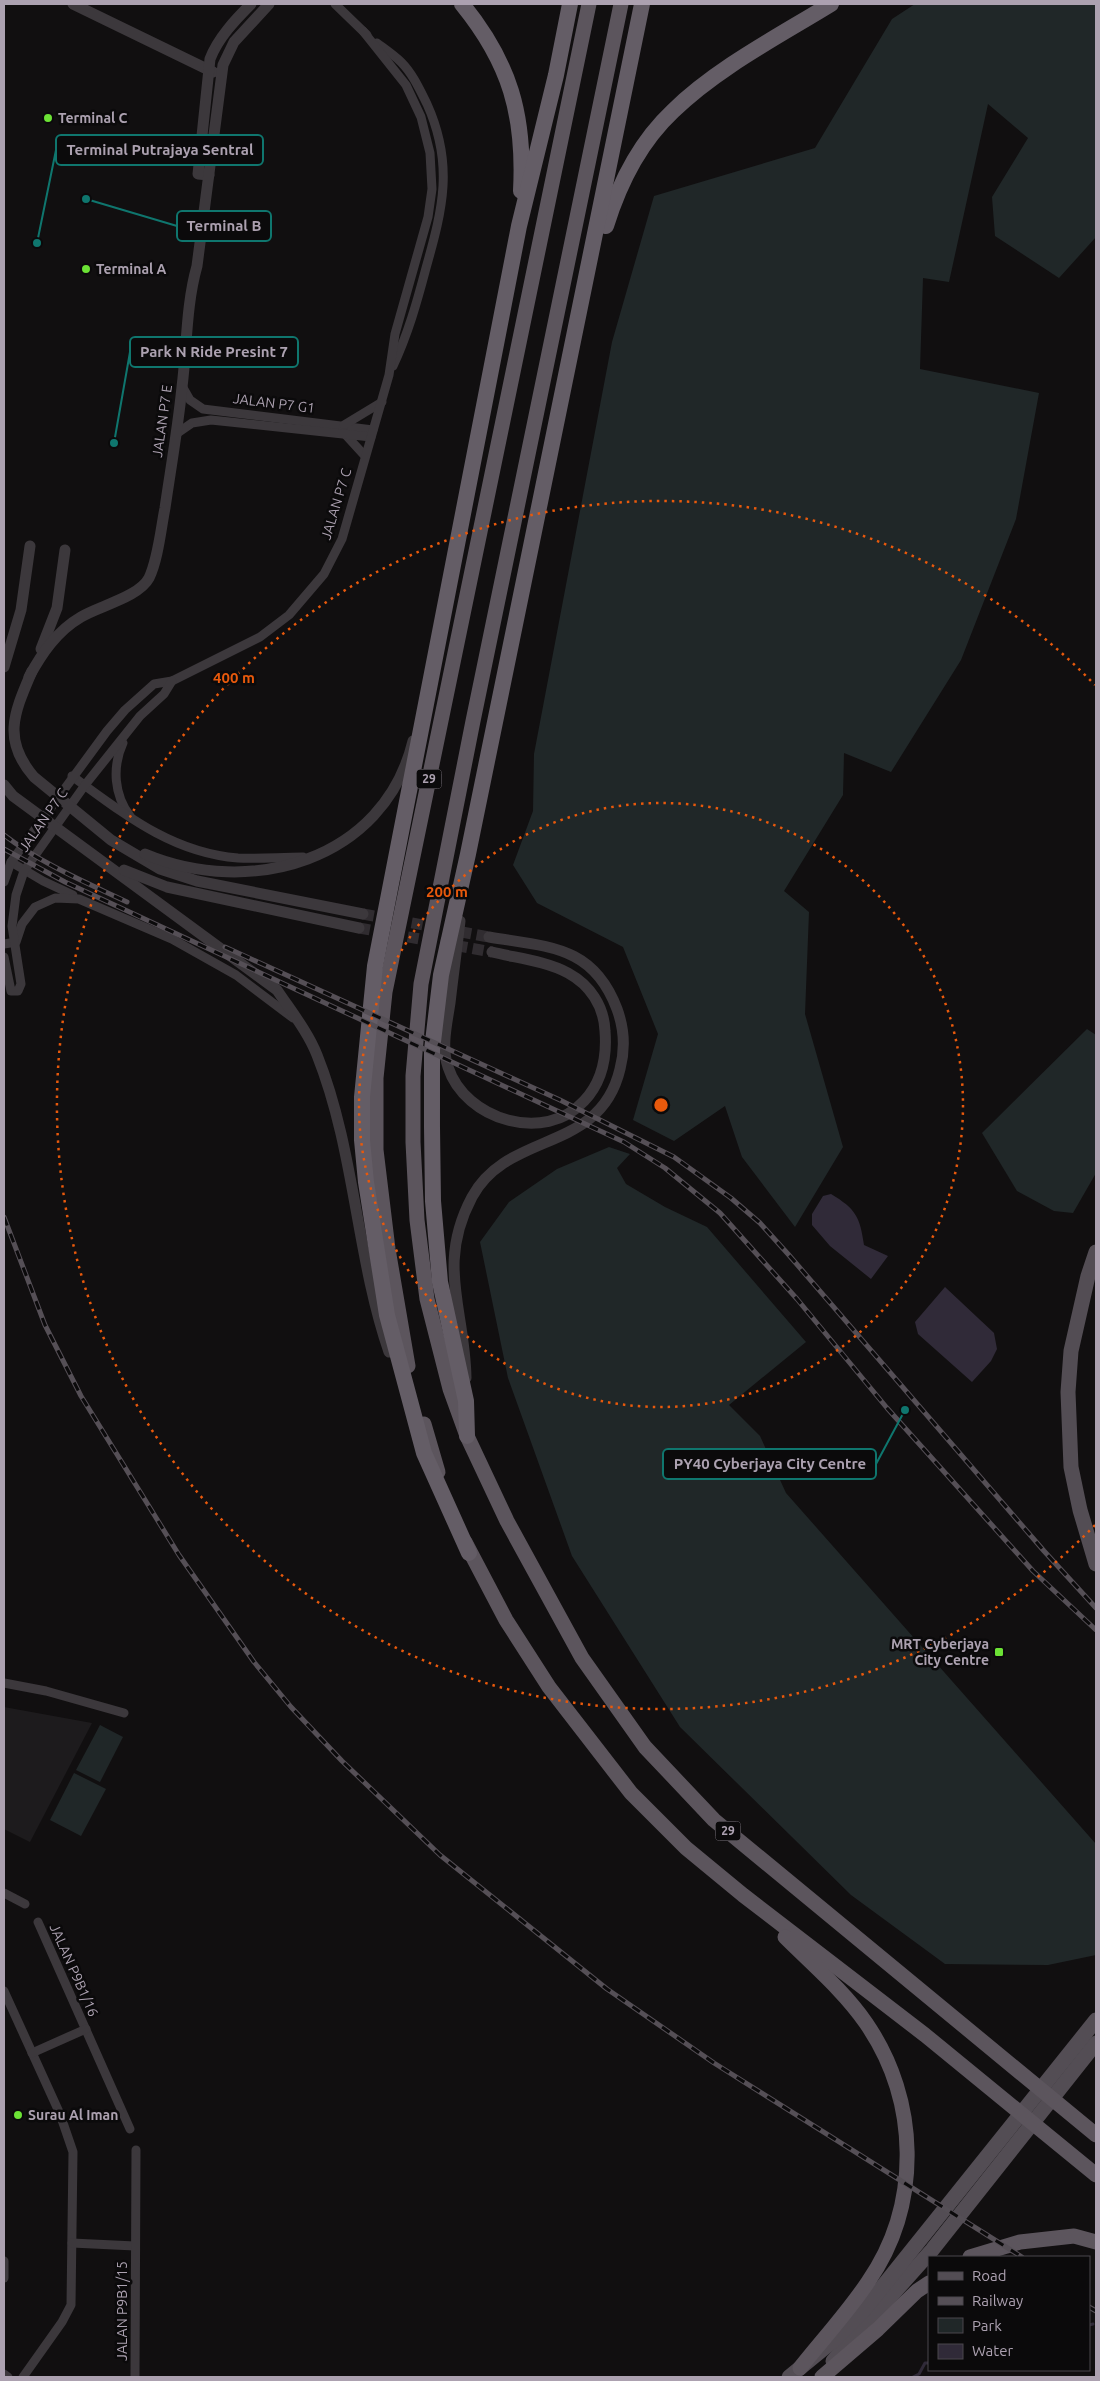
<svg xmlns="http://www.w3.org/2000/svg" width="1100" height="2381" font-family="Ubuntu,sans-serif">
<rect width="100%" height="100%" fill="#110f10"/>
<polygon fill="#1d1b1d" points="4,1707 92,1723 30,1842 4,1829"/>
<g fill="#202728">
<polygon points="915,4 1096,4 1096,237 1059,278 995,236 992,197 1028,138 988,104 949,282 923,278 920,369 1039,393 1016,519 961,660 891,772 844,753 843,795 784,891 809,912 805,1014 843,1147 795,1227 742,1157 725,1106 674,1141 633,1120 658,1034 623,947 537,903 513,865 533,811 534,754 612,342 654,196 815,148 892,19"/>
<polygon points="1087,1029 1096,1035 1096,1173 1073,1213 1054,1211 1017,1191 982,1133"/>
<polygon points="609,1147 630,1154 617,1168 626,1184 665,1207 707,1227 806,1342 729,1405 760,1436 786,1493 1096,1844 1096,1955 1048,1965 945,1964 851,1895 680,1727 572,1556 508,1378 480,1242 509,1202 557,1169"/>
<polygon points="100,1725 123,1737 100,1782 76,1770"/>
<polygon points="74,1773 106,1789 81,1836 50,1820"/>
</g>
<g fill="#302a38">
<path d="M831,1194C856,1209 860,1217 864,1245L888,1256L871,1279L830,1246L812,1225V1214L823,1196Z"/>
<polygon points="945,1287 994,1333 997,1349 991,1361 972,1382 918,1334 915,1322"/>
</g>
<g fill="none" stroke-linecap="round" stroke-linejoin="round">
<g stroke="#302a38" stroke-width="3">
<polyline points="1089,2325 1093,2324"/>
<polyline points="913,2377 919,2374 925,2363 929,2363"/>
</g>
<g stroke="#302c30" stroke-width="11" stroke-dasharray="11 5.5" stroke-linecap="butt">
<polyline points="363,914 489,937"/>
<polyline points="359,928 492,952"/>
</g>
<g stroke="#3c383c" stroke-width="9">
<polyline points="335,4 367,35"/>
<path d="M377,43C385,49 394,55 401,62C413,74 420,90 427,104C454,164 443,208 426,268C417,302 408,334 393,366"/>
<polyline points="182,386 190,400 203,409 373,430"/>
<polyline points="344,425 382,402"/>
<polyline points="344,433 365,456"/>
<polyline points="176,434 192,423 211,420 371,437"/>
<path d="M123,743C112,767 114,795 130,816"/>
<path d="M72,776C124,814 172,853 238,858C259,859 281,857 303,857"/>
<polyline points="11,862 43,881 73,895"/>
<polyline points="4,882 11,862 107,731 125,710 154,684 172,681 260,637 289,615 324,574 342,539 389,375 395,334 428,217 432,189 430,153 421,117 406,85 363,31"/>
<polyline points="4,944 16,942 22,924 35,907 55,898 79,899 172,939 236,975 293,1018"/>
<polyline points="4,957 11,991 18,991 21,984 12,926 16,895 24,871 85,785 140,716 164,694 172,681"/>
<polyline points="4,1683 46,1691 124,1713"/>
<polyline points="4,1893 25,1904"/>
<polyline points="38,1922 130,2129"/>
<polyline points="4,1991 60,2114 73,2152 71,2305 62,2322 23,2377"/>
<polyline points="32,2053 86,2029"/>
<polyline points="72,2243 135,2246"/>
<polyline points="4,2261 4,2278"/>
<polyline points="4,2374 8,2377"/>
<polyline points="135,2376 136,2150"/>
</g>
<g stroke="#3c383c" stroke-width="11">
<polyline points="73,4 213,72"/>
<path d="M209,175L198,174L210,59C218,38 235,20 251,4"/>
<polyline points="41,649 57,608 65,550"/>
<polyline points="4,667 21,610 30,546"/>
<path d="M32,671C15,711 1,739 34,777L111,840L160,869L197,881L363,914"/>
<path d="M29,677C42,653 57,631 81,617C99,606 139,597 149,578C158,560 161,528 165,508C171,467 178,427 182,387C187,347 186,305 197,266L223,65L234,42L269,4"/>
<path d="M4,785L13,796L277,990C291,1011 308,1032 317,1055C355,1150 356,1256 389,1352"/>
<path d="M145,854C250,898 384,861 413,741"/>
<polyline points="124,870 167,887 359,928"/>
<path d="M460,921C457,948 453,976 450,1003C447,1023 441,1047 448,1067C465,1120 545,1144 584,1101C602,1082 607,1056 605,1031C604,1006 590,985 568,973C546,961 516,958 492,952"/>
<path d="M466,1378C465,1309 436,1265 472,1197C508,1130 600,1154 620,1069C625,1050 624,1028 617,1009C593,945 548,947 489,937"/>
</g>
<g stroke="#534d54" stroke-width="15">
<polyline points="1096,1252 1088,1276 1071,1351 1068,1392 1071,1467 1080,1510 1096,1564"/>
<polyline points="833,2361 932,2250 1096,2043"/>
<polyline points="789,2377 833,2341 863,2311 1096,2020"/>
</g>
<g stroke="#5c555d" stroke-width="15">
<polyline points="621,4 473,721 421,984 413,1076 413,1142 417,1220 427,1299 450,1389 467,1436 507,1521 582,1658 645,1747 714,1820 1096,2135"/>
<polyline points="408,1366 388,1249 376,1150 376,1078 385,992 589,4"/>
<polyline points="424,1424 438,1472"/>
<polyline points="465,1542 506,1620 549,1687 631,1793 686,1848 743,1895 925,2035 1096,2175"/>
<path d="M785,1937C812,1964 844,1991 866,2023C919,2100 922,2204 868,2282C848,2312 823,2339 800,2368"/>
<polyline points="970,2257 1020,2242 1074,2236 1096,2242"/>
<polyline points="822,2377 878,2329 917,2291 929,2283"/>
</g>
<g stroke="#645d66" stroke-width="16">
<path d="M462,4C510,63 525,115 521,191"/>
<path d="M606,226C619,184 641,141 673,111C717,68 779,36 831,4"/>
<polyline points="467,1436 466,1401 440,1282 433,1201 432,1127 432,1050 441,975 468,854 642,4"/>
<polyline points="469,1553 424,1453 387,1315 366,1182 362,1140 362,1097 375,966 519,226 556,75 570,4"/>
</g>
<g stroke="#554f56" stroke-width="5">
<g id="rail">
<path d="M4,835C42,864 85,882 127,902"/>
<polyline points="4,849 65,882 624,1142 665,1168 720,1213 797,1299 887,1408 1033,1571 1096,1630"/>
<polyline points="225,947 560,1100 674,1157 731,1198 760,1223 788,1254 1044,1551 1096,1608"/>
<polyline points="4,1217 45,1325 81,1396 179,1555 254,1662 291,1707 342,1761 440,1855 607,1989 714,2063 1022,2257"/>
<polyline points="1089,2307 1096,2311"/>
</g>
</g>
<use href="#rail" stroke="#0b0a0b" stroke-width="3" stroke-dasharray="9" stroke-linecap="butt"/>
</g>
<g fill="none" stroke="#e8590c" stroke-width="2.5" stroke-dasharray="2.5 5">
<circle cx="661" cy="1105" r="302"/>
<path d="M1095 1525A604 604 0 1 1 1095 685"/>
</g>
<g fill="#6ce235" stroke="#0b0a0b" stroke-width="2">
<circle cx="48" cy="118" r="5"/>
<circle cx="86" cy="269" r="5"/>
<rect x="994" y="1647" width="10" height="10" rx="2.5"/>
<circle cx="18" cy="2115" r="5"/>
</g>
<g text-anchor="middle" stroke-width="5" stroke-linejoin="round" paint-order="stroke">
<g fill="#0b0a0b" stroke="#7c747e" stroke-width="1">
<rect x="416.5" y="769.5" width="25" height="19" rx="4"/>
<rect x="715.5" y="1821.5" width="25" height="19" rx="4"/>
</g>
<g font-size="12" font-weight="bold" fill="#aca1b0">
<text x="429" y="783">29</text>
<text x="728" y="1835">29</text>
</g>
<g font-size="14" font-weight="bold" fill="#aca1b0" stroke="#0b0a0b" text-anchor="start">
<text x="58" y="123">Terminal C</text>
<text x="96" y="274">Terminal A</text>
<text x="989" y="1649" text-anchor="end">MRT Cyberjaya<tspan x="989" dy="16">City Centre</tspan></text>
<text x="28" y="2120">Surau Al Iman</text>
</g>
<g font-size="14" fill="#aca1b0" stroke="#0b0a0b">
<text transform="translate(274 403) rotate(7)" y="5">JALAN P7 G1</text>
<text transform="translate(162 421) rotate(-82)" y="5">JALAN P7 E</text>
<text transform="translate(336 504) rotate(-73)" y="5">JALAN P7 C</text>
<text transform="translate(43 820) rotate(-55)" y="5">JALAN P7 C</text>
<text transform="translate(74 1970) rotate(66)" y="5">JALAN P9B1/16</text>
<text transform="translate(122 2311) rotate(-90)" y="5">JALAN P9B1/15</text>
</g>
</g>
<circle cx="661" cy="1105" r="8" fill="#e8590c" stroke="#0b0a0b" stroke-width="2.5"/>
<g font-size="15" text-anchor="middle" font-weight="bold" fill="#e8590c" stroke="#0b0a0b" stroke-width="5" stroke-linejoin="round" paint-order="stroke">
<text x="234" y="683">400 m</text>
<text x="447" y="897">200 m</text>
</g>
<path fill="none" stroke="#0f766e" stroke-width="2" d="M37 243L56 150M86 199L177 226M114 443L130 352M905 1410L876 1464"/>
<g fill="#0f766e" stroke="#0b0a0b" stroke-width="2">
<circle cx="37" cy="243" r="5"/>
<circle cx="86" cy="199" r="5"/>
<circle cx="114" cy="443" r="5"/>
<circle cx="905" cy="1410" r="5"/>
</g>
<g fill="#0b0a0b" stroke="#0f766e" stroke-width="2">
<rect x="56" y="135" width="207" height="30" rx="5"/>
<rect x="177" y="211" width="94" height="30" rx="5"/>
<rect x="130" y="337" width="168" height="30" rx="5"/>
<rect x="663" y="1449" width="213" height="30" rx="5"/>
</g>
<g font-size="15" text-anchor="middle" font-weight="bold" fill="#aca1b0">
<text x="160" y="155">Terminal Putrajaya Sentral</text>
<text x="224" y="231">Terminal B</text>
<text x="214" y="357">Park N Ride Presint 7</text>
<text x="770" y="1469">PY40 Cyberjaya City Centre</text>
</g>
<rect width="1100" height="2381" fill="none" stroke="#aca1b0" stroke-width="10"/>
<rect x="928" y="2256" width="162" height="115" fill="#0b0a0b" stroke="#4b464d"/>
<rect x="938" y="2272" width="25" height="8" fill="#534d54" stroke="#4b464d"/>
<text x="972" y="2281" font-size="15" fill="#aca1b0">Road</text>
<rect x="938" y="2297" width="25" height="8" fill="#554f56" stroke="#4b464d"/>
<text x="972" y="2306" font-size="15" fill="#aca1b0">Railway</text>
<rect x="938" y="2318" width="25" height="15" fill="#202728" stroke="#4b464d"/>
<text x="972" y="2331" font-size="15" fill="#aca1b0">Park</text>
<rect x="938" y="2344" width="25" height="15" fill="#302a38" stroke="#4b464d"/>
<text x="972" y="2356" font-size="15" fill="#aca1b0">Water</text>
</svg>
